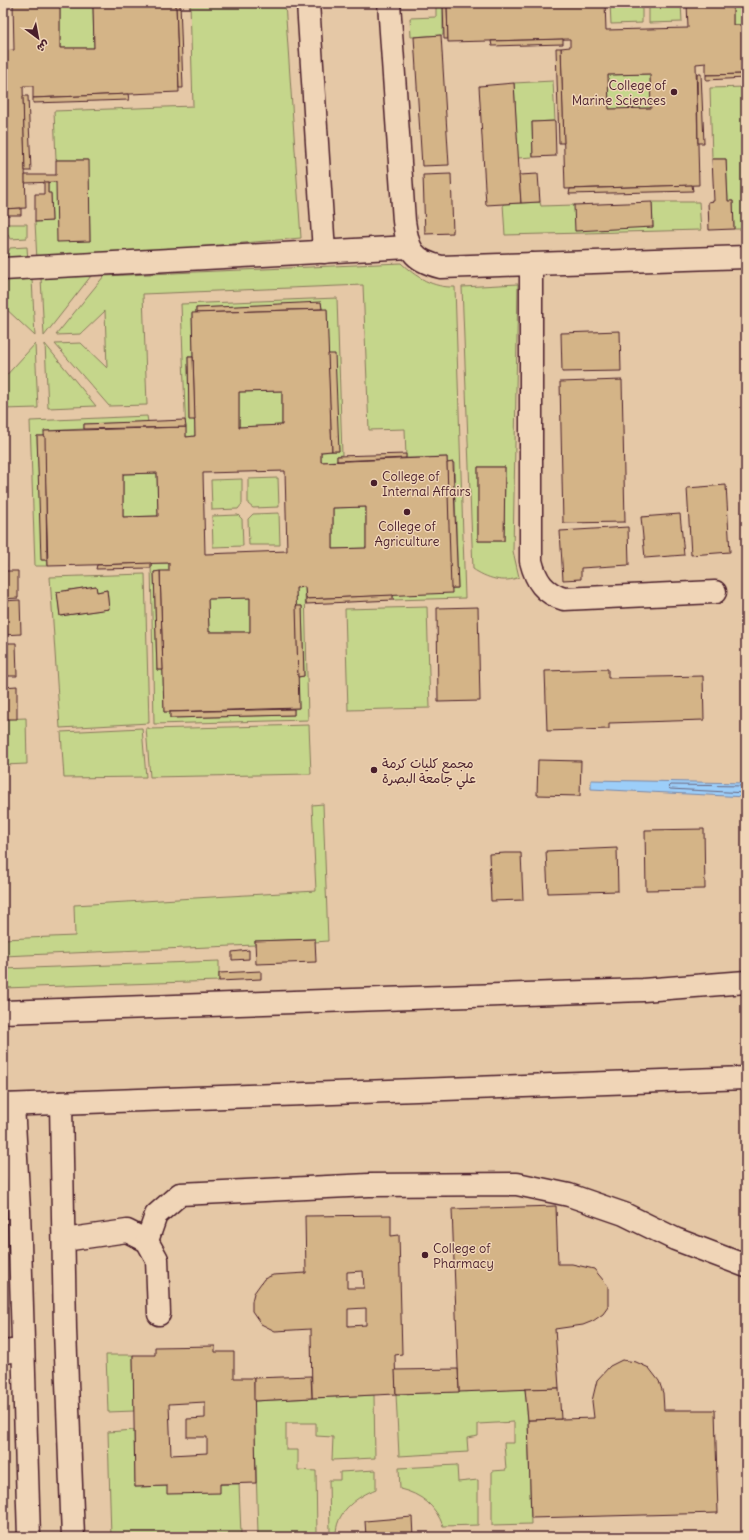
<svg xmlns="http://www.w3.org/2000/svg" width="749" height="1540" font-family="Delius,'Playpen Sans Arabic',sans-serif">
<rect width="100%" height="100%" fill="#f0d5b7"/>
<filter id="ink" filterUnits="userSpaceOnUse"><feTurbulence type="fractalNoise" baseFrequency=".025" numOctaves="2"/><feDisplacementMap in="SourceGraphic" scale="8" xChannelSelector="R" yChannelSelector="G"/><feConvolveMatrix kernelMatrix="1 2 1 2 8 2 1 2 1" color-interpolation-filters="sRGB"/></filter>
<g filter="url(#ink)">
<rect fill="#e5c8a6" x="3" y="3" width="743" height="1534"/>
<g fill="#c5d68b" stroke="#887a5b" fill-rule="evenodd">
<polygon points="190,3 285,3 301,238 37,261 35,222 52,221 51,194 48,193 48,182 56,182 90,241 88,160 56,160 54,111 193,106"/>
<polygon points="436,3 443,3 443,35 411,37 410,18 436,17"/>
<polygon points="610,3 642,3 642,23 611,24"/>
<polygon points="649,3 681,3 682,22 649,23"/>
<rect x="733" y="3" width="13" height="22"/>
<polygon points="60,7 93,7 94,48 60,48"/>
<polygon points="650,74 651,108 609,109 608,75"/>
<polygon points="553,81 555,121 532,122 533,157 518,158 514,83"/>
<polygon points="746,87 746,229 734,229 733,201 728,201 726,159 712,159 710,88"/>
<polygon points="540,202 541,206 574,205 653,227 652,202 699,202 701,230 505,235 503,204"/>
<polygon points="3,224 27,224 27,238 10,239"/>
<polygon points="27,247 28,262 4,263 10,248"/>
<path d="M401,263C416,277 433,288 455,287L465,598L393,600V595L458,588L454,463H447V457L406,458L405,429L369,430L363,285L143,294L147,405L109,406L55,344L81,343L107,368L105,311L81,334L56,335L104,276Z"/>
<polygon points="91,276 44,336 41,278"/>
<polygon points="32,279 35,336 3,306 3,280"/>
<path d="M518,284L513,551L519,577C504,584 486,578 473,569L462,287ZM478,467H505L504,541H478Z"/>
<polygon points="337,298 342,455 337,456 337,461 321,462 321,452 339,451 328,354 327,310 322,309 321,303 196,308 196,313 192,314 193,357 188,357 189,419 195,420 195,436 186,437 181,304"/>
<polygon points="35,344 38,408 3,409 3,379"/>
<polygon points="45,344 96,406 48,408"/>
<polygon points="282,391 282,425 239,427 239,392"/>
<polygon points="147,416 148,422 84,424 84,429 45,431 45,436 37,436 42,560 47,560 48,566 35,566 30,421"/>
<polygon points="157,473 158,516 123,517 123,474"/>
<polygon points="278,478 279,507 253,508 248,504 248,479"/>
<polygon points="242,479 242,504 238,509 212,510 211,480"/>
<polygon points="366,507 366,548 333,549 333,508"/>
<polygon points="279,513 280,545 249,545 248,519 253,514"/>
<polygon points="238,515 242,519 243,546 213,547 212,516"/>
<polygon points="151,563 169,563 169,571 154,572 157,670 163,670 164,712 170,712 170,718 294,715 294,709 299,708 298,677 304,676 302,606 296,606 296,588 305,587 308,720 154,724"/>
<path d="M145,574L149,723L60,728L50,577ZM96,586L97,592L107,590L109,609L60,616L57,592Z"/>
<polygon points="250,598 250,632 209,632 208,599"/>
<polygon points="427,607 430,708 348,710 345,609"/>
<polygon points="26,718 27,764 3,765 3,719"/>
<polygon points="309,725 311,774 150,777 146,728 149,728 149,729"/>
<polygon points="142,728 146,777 64,778 61,732"/>
<polygon points="323,804 328,941 315,942 315,939 255,941 255,945 3,956 3,939 75,936 74,905 316,891 312,805"/>
<polygon points="219,961 219,981 3,988 3,969"/>
<polygon points="106,1355 133,1355 134,1411 108,1412"/>
<polygon points="525,1389 528,1420 531,1524 492,1525 492,1471 506,1470 504,1443 514,1443 514,1422 478,1424 478,1436 467,1438 468,1452 399,1456 396,1394"/>
<polygon points="374,1395 375,1458 332,1460 333,1437 316,1436 316,1423 286,1423 286,1450 298,1450 298,1470 316,1471 317,1533 258,1534 254,1401"/>
<polygon points="134,1430 135,1487 239,1484 241,1534 111,1537 108,1432"/>
<path d="M457,1465L458,1482L478,1480V1525L443,1526C436,1506 421,1494 400,1489L399,1468Z"/>
<path d="M376,1470V1489C357,1497 338,1510 336,1532L330,1533L329,1480H340V1472Z"/>
</g>
<polygon fill="#9ccef9" stroke="#7b88a7" points="591,780 746,783 746,797 591,789"/>
<g fill="none" stroke-linecap="round" stroke-linejoin="round">
<polyline stroke="#6b657d" stroke-width="1" points="746,786 670,785 668,787 670,789 746,793"/>
</g>
<g fill="#d4b487" stroke="#4a1f2b" fill-rule="evenodd">
<path d="M13,3H176L179,92L33,98V86H23L26,208L3,209V51L14,50ZM60,7H93L94,48H60Z"/>
<polygon points="176,3 180,3 183,88 179,88"/>
<polygon points="443,3 447,3 448,39 444,39"/>
<path d="M447,3H605L606,30L688,28L687,3H733V25H746V74L706,75V63L696,64L699,185L565,189L561,48L570,47V39L448,42ZM650,74L651,108L609,109L608,75Z"/>
<polygon points="441,35 449,165 422,166 414,37"/>
<polygon points="563,39 563,44 492,46 491,41"/>
<polygon points="556,48 561,48 564,143 559,143"/>
<polygon points="697,74 701,74 704,143 698,143"/>
<polygon points="746,74 746,78 706,80 706,75"/>
<polygon points="514,83 521,203 486,205 479,86"/>
<polygon points="128,94 129,100 33,103 33,98"/>
<polygon points="23,96 28,96 31,171 25,171"/>
<polygon points="555,121 556,156 533,157 532,122"/>
<polygon points="712,159 726,159 728,201 733,201 734,229 709,230 708,202 714,201"/>
<polygon points="56,160 89,160 90,241 57,242 56,182 25,183 25,175 56,175"/>
<polygon points="451,174 453,233 425,234 423,175"/>
<polygon points="538,174 540,202 521,203 519,175"/>
<polygon points="44,182 48,182 48,193 51,193 52,221 35,222 35,194 44,194"/>
<polygon points="692,185 693,191 569,194 570,189"/>
<polygon points="652,202 653,227 575,231 574,205"/>
<polygon points="21,208 21,215 3,215 3,209"/>
<polygon points="321,302 322,309 196,313 196,308"/>
<path d="M327,309L332,451L321,452V462L447,457L452,593L306,599L305,587L296,588L299,708L164,712L160,571H169V563L48,566L44,431L186,427V437L195,436L192,313ZM282,391V425L239,427V392ZM285,471L287,551L205,554L203,473ZM157,473L158,516L123,517V474ZM366,507V548L333,549V508ZM250,598V632H209L208,599Z"/>
<polygon points="620,331 621,371 562,372 561,333"/>
<polygon points="328,354 335,354 339,451 332,451"/>
<polygon points="188,357 193,357 195,420 189,420"/>
<polygon points="622,380 625,522 563,523 560,382"/>
<polygon points="185,420 186,427 84,429 84,424"/>
<polygon points="37,436 45,436 47,560 41,560"/>
<polygon points="406,454 406,458 337,461 337,456"/>
<polygon points="453,462 458,588 451,588 447,463"/>
<polygon points="478,467 505,467 504,541 478,541"/>
<polygon points="726,485 730,552 691,555 687,488"/>
<polygon points="680,514 684,555 645,558 641,517"/>
<polygon points="3,516 6,516 7,548 3,548"/>
<polygon points="628,527 629,565 581,568 581,579 563,580 560,531"/>
<polygon points="5,552 6,567 3,567 3,553"/>
<polygon points="151,563 151,568 96,569 97,565"/>
<polygon points="3,571 18,571 18,598 3,599"/>
<polygon points="160,571 163,670 157,670 154,572"/>
<polygon points="96,586 97,592 107,590 109,609 60,616 57,592"/>
<polygon points="393,595 393,600 306,604 306,599"/>
<polygon points="20,600 21,634 3,635 3,601"/>
<polygon points="296,606 302,606 304,676 298,677"/>
<polygon points="478,607 480,701 438,702 437,608"/>
<polygon points="3,643 16,643 17,676 3,676"/>
<polygon points="608,669 608,678 703,676 704,720 609,723 609,729 547,731 545,671"/>
<polygon points="17,686 17,719 3,719 3,687"/>
<polygon points="294,709 294,715 170,718 170,712"/>
<polygon points="538,760 581,761 580,796 537,795"/>
<polygon points="704,829 705,889 646,890 645,830"/>
<polygon points="617,848 618,891 548,893 546,851"/>
<polygon points="505,853 521,853 523,900 491,901 489,854"/>
<polygon points="315,939 316,962 256,964 255,941"/>
<polygon points="249,950 249,959 232,960 232,952"/>
<polygon points="261,971 261,979 219,981 219,973"/>
<polygon points="556,1206 558,1264 572,1264 594,1269 608,1286 608,1307 603,1314 593,1321 583,1325 555,1329 559,1388 459,1392 452,1209"/>
<path d="M391,1215V1236L399,1235L402,1354L395,1355L396,1394L312,1398L311,1329L275,1331L261,1324L252,1311V1301L254,1293L264,1279L273,1275L306,1273L305,1216ZM363,1271L364,1288H347V1272ZM366,1308V1325L348,1326V1309Z"/>
<path d="M215,1346V1352H234V1378H254L256,1483L220,1484V1493L167,1494V1486L135,1487L133,1355H155V1347ZM205,1402V1418L187,1419V1437H207V1453L171,1455L169,1404Z"/>
<polygon points="622,1360 636,1362 649,1368 659,1381 663,1393 664,1410 715,1410 718,1513 531,1518 528,1420 594,1418 592,1401 597,1380 610,1366"/>
<polygon points="458,1369 459,1392 396,1394 395,1370"/>
<polygon points="311,1376 312,1398 254,1401 254,1378"/>
<polygon points="559,1388 561,1419 528,1420 525,1389"/>
<polygon points="412,1517 413,1537 366,1537 365,1521"/>
</g>
<g fill="none" stroke-linecap="round" stroke-linejoin="round">
<g stroke="#4a1f2b" stroke-width="25">
<g id="minor">
<polyline points="308,3 324,252"/>
<path d="M389,3L404,221C408,250 412,260 441,267L746,257"/>
<path d="M531,264V561C536,581 544,593 564,599L715,592"/>
<polyline points="3,269 409,247"/>
<polyline points="3,1012 643,990 746,982"/>
<polyline points="61,1103 65,1330 73,1537"/>
<polyline points="3,1105 746,1078"/>
<polyline points="13,1105 19,1210 29,1537"/>
<polyline points="64,1240 127,1231 147,1241 157,1259 159,1314"/>
<polyline points="147,1241 156,1215 180,1194 369,1185 517,1184 569,1195 624,1214 675,1239 746,1266"/>
<polyline points="3,1352 22,1350"/>
</g>
</g>
<use href="#minor" stroke="#f0d5b7" stroke-width="22"/>
</g>
</g>
<g fill="#4a1f2b" stroke="#f0d5b7" stroke-width="1.5">
<circle cx="674" cy="92" r="4"/>
<circle cx="374" cy="483" r="4"/>
<circle cx="407" cy="512" r="4"/>
<circle cx="374" cy="770" r="4"/>
<circle cx="425" cy="1255" r="4"/>
</g>
<g text-anchor="middle" stroke-width="3" stroke-linejoin="round" paint-order="stroke">
<g font-size="13" fill="#4a1f2b" stroke="#f0d5b7" text-anchor="start">
<text x="666" y="90" text-anchor="end">College of<tspan x="666" dy="15">Marine Sciences</tspan></text>
<text x="382" y="481">College of<tspan x="382" dy="15">Internal Affairs</tspan></text>
<text x="407" y="531" text-anchor="middle">College of<tspan x="407" dy="15">Agriculture</tspan></text>
<text x="382" y="768">مجمع كليات كرمة<tspan x="382" dy="15">علي جامعة البصرة</tspan></text>
<text x="433" y="1253">College of<tspan x="433" dy="15">Pharmacy</tspan></text>
</g>
</g>
<rect width="749" height="1540" fill="none" stroke="#f0d5b7" stroke-width="16"/>
<rect x="8" y="8" width="733" height="1524" fill="none" stroke="#4a1f2b" stroke-width="1.5" filter="url(#ink)"/>
<g transform="translate(38 38) rotate(148)" stroke="#f0d5b7" stroke-width="3" paint-order="stroke">
<path d="M0-3L7 15L0 10L-7 15Z" fill="#4a1f2b"/>
<text y="-6" font-size="11" font-weight="bold" text-anchor="middle" fill="#4a1f2b">ش</text>
</g>
</svg>
